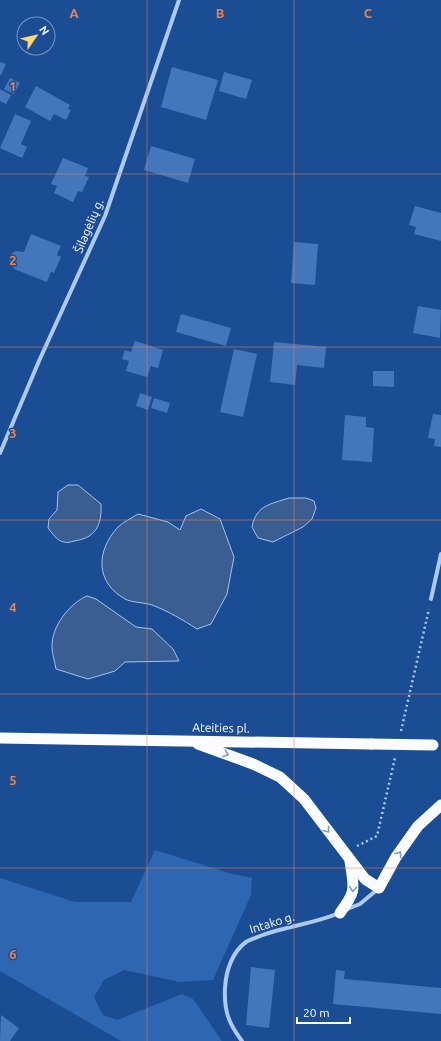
<svg xmlns="http://www.w3.org/2000/svg" width="441" height="1041" font-family="Ubuntu,sans-serif">
<rect width="100%" height="100%" fill="#1b4d94"/>
<polygon fill="#2e66b2" points="155,850 229,873 252,878 251,895 213,980 180,982 124,970 104,980 94,997 103,1015 117,1020 182,994 193,999 222,1041 121,1041 0,971 0,878 75,902 131,902"/>
<g fill="#3a5e92" stroke="#a0c4f1">
<path d="M68,485H78L101,504C102,525 96,538 74,541C71,542 67,543 64,542C57,541 52,533 48,528L49,519L57,510L58,492Z"/>
<path d="M289,498H306L314,501L316,508L312,519L303,527L273,542L258,538L252,527C256,505 271,504 289,498Z"/>
<path d="M201,509L220,519L234,557L227,594L211,624L197,629C183,620 168,611 152,605C143,602 133,603 125,599C95,582 96,551 118,527C123,522 132,518 138,514L168,522L180,530L186,516Z"/>
<path d="M87,596L96,599L136,627L152,629L173,649L179,661L125,662L115,671L88,679L56,669C55,662 52,654 52,647C51,627 70,603 87,596Z"/>
</g>
<g fill="#4476bb">
<polygon points="0,62 6,64 1,75 0,75"/>
<polygon points="172,67 218,80 206,120 161,107"/>
<polygon points="224,72 252,80 246,99 219,91"/>
<polygon points="10,78 20,83 14,94 4,89"/>
<polygon points="36,86 70,105 68,109 71,110 66,120 54,114 50,121 25,107"/>
<polygon points="0,89 11,95 6,104 0,101"/>
<polygon points="15,114 31,121 21,144 27,147 22,158 0,148"/>
<polygon points="151,146 195,159 188,183 144,170"/>
<polygon points="63,158 88,168 85,176 89,177 82,192 78,191 73,202 54,193 57,186 51,184"/>
<polygon points="415,206 441,213 441,241 414,234 416,227 409,225"/>
<polygon points="31,234 61,246 57,255 61,257 54,273 51,272 47,282 14,269 9,261 12,253 16,251 24,252"/>
<polygon points="294,242 318,244 315,285 291,283"/>
<polygon points="418,306 441,310 440,338 413,333"/>
<polygon points="181,314 231,328 226,346 176,332"/>
<polygon points="135,341 163,350 158,368 151,366 147,377 126,371 129,361 122,359 125,350 131,352"/>
<polygon points="274,342 326,347 324,368 297,365 295,385 270,382"/>
<polygon points="234,349 257,354 243,417 220,412"/>
<polygon points="373,371 394,371 394,387 373,386"/>
<polygon points="140,393 152,397 148,410 136,406"/>
<polygon points="154,398 170,403 167,413 151,408"/>
<polygon points="433,414 441,415 441,447 434,446 435,439 428,438"/>
<polygon points="345,415 366,417 366,427 374,428 372,462 342,460"/>
<polygon points="251,967 275,970 269,1028 246,1025"/>
<polygon points="336,970 345,971 344,979 441,988 441,1014 333,1004"/>
<polygon points="1,1015 19,1028 10,1041 0,1041"/>
</g>
<g fill="none" stroke-linecap="round" stroke-linejoin="round">
<g stroke="#acc9ef" stroke-width="2.5" stroke-dasharray="2 3" stroke-linecap="butt">
<polyline points="401,731 429,609"/>
<polyline points="357,846 377,836 395,758"/>
</g>
<g stroke="#acc9ef" stroke-width="4">
<polyline points="0,453 39,361 105,216 179,0"/>
<polyline points="431,599 441,554"/>
<polyline points="345,910 360,904 378,889"/>
<path d="M242,1041C228,1023 224,1010 225,988C226,971 232,952 246,942C250,939 256,938 260,936C286,926 314,924 339,913"/>
</g>
<g stroke="#fafcff" stroke-width="11">
<polyline points="0,738 371,744"/>
<polyline points="198,744 253,764 280,777 304,799 365,879 379,888 396,857 418,826 441,805"/>
<path d="M340,913C357,890 354,889 350,861"/>
</g>
<polyline stroke="#fafcff" stroke-width="11" points="371,744 433,745"/>
</g>
<defs><path id="oneway-chevron" d="M-2-3.5L2.5 0L-2 3.5" fill="none" stroke-width="1.6" stroke-linecap="round" stroke-linejoin="round"/></defs>
<g stroke="#7f9cc4">
<use href="#oneway-chevron" transform="translate(226 754) rotate(20)"/>
<use href="#oneway-chevron" transform="translate(327 830) rotate(53)"/>
<use href="#oneway-chevron" transform="translate(399 854) rotate(-56)"/>
<use href="#oneway-chevron" transform="translate(353 889) rotate(95)"/>
</g>
<path fill="none" stroke="#ee8249" stroke-width="1" stroke-opacity="0.55" d="M147,0V1041M294,0V1041M0,174H441M0,347H441M0,520H441M0,694H441M0,868H441"/>
<g text-anchor="middle" stroke-width="3" stroke-linejoin="round" paint-order="stroke">
<g font-size="12" fill="#fff" stroke="#1b4d94">
<text transform="translate(89 226) rotate(-67)" y="4">Šilagėlių g.</text>
<text transform="translate(221 728) rotate(1)" y="4">Ateities pl.</text>
<text transform="translate(272 923) rotate(-17)" y="4">Intako g.</text>
</g>
</g>
<g font-size="13" text-anchor="middle" font-weight="bold" fill="#ee8249" stroke="#1b4d94" stroke-width="3" stroke-linejoin="round" paint-order="stroke">
<text x="74" y="18">A</text>
<text x="220" y="18">B</text>
<text x="368" y="18">C</text>
<text x="13" y="91">1</text>
<text x="13" y="265">2</text>
<text x="13" y="438">3</text>
<text x="13" y="612">4</text>
<text x="13" y="785">5</text>
<text x="13" y="959">6</text>
</g>
<g transform="translate(36 36) rotate(56)"><circle r="19" fill="#1b4d94" stroke="#7694bf"/>
<path d="M0-3L7 15L0 10L-7 15Z" fill="#ffd86b"/>
<text y="-6" font-size="11" font-weight="bold" text-anchor="middle" fill="#ffffff">N</text>
</g>
<path d="M297 1017v6h53v-6" fill="none" stroke="#ffffff" stroke-width="2"/>
<text x="303" y="1017" font-size="12" fill="#ffffff" stroke="#1b4d94" stroke-width="3" paint-order="stroke">20 m</text>
</svg>
